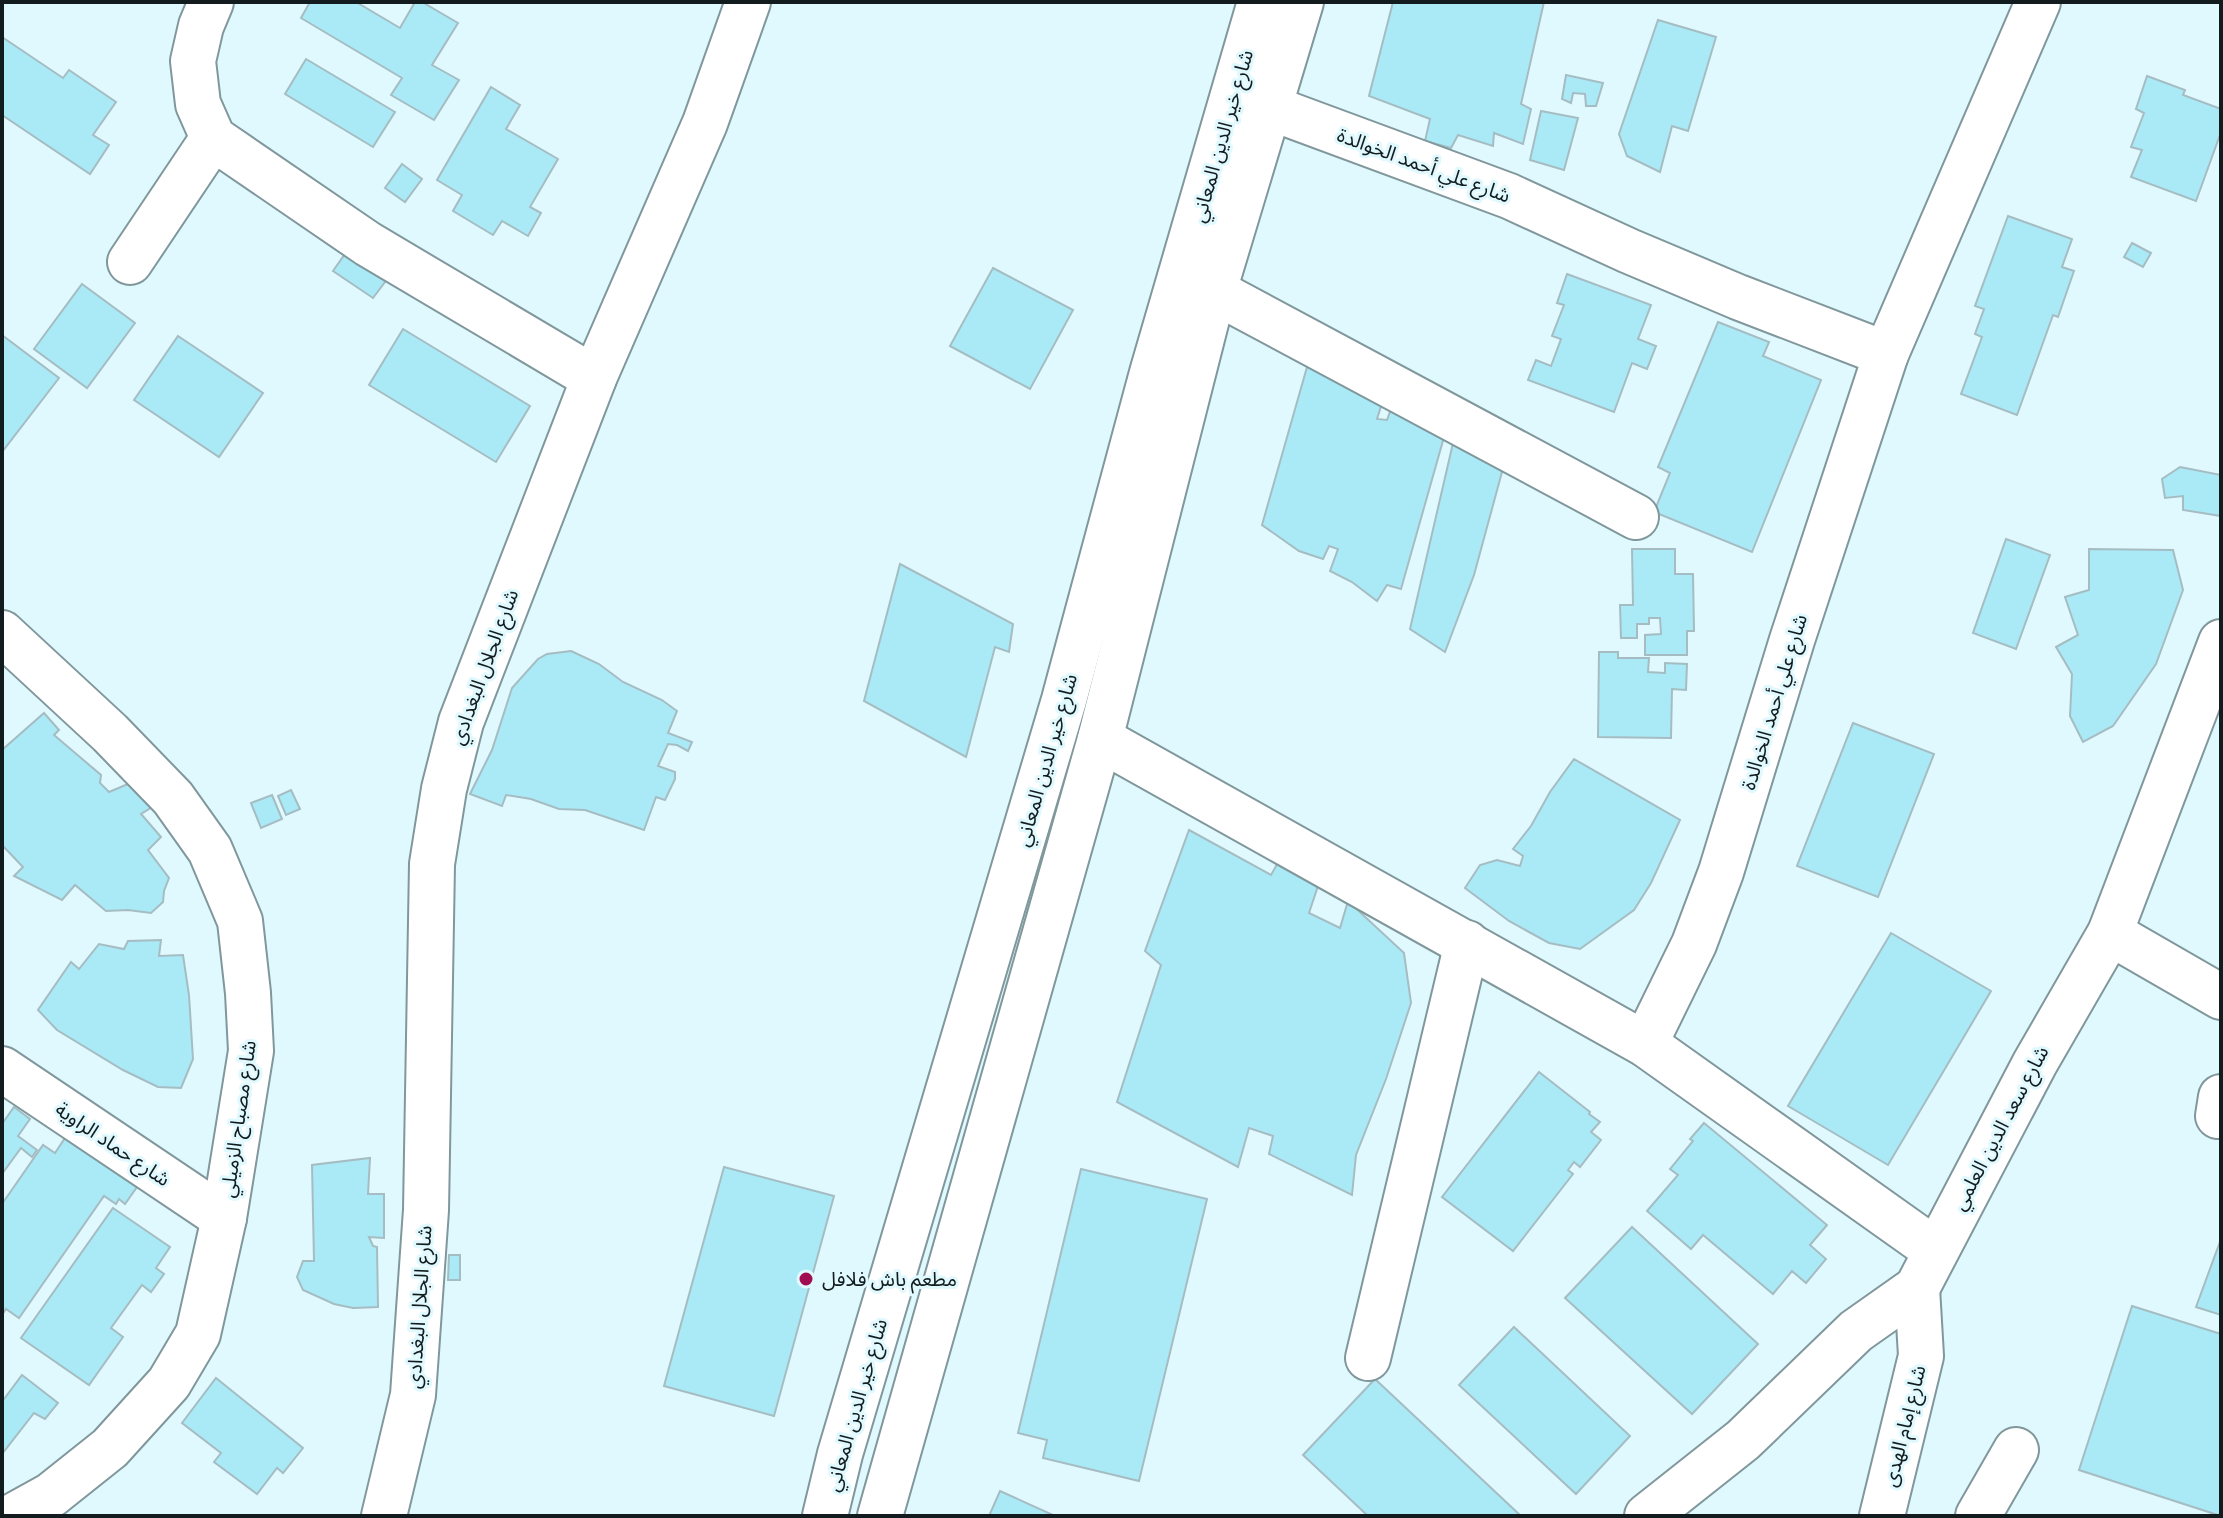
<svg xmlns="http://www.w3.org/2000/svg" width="2223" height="1518" font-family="'Titillium Web','Noto Sans Arabic',sans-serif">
<rect width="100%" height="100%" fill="#e0f9fe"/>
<g fill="#aaeaf7" stroke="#a5bdc2" stroke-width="2">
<polygon points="310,2 356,2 400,28 415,2 422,2 458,23 432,65 459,80 434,120 391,95 402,78 301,18"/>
<polygon points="1393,2 1544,2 1521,104 1531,109 1523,144 1494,133 1493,146 1458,135 1451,148 1425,141 1430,119 1369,96"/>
<polygon points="1658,20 1716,37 1688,131 1672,126 1660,172 1627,156 1619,134"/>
<polygon points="2,37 63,78 69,70 116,102 93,135 109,145 90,174 2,115"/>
<polygon points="306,59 395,112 373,147 285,94"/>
<polygon points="1566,75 1603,83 1596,106 1586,106 1585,94 1573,93 1571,103 1562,99"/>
<polygon points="2147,76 2185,90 2183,95 2221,109 2221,132 2196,201 2131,177 2142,150 2131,147 2144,113 2136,109"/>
<polygon points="491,87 520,105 506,129 558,159 530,207 541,213 528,236 502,221 493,235 453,211 462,195 437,180"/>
<polygon points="1541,111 1578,118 1564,170 1530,160"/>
<polygon points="402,164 422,179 405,202 385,188"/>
<polygon points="2008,216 2072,239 2062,267 2074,271 2058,317 2053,315 2017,415 1961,394 1982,337 1975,334 1984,309 1975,306"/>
<polygon points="2132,243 2151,253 2143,267 2124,257"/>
<polygon points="347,251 388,278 373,298 333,271"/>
<polygon points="993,268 1073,310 1030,389 950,346"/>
<polygon points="1567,274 1651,305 1638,339 1656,346 1647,369 1632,363 1614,412 1528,380 1536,360 1551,366 1561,339 1552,336 1564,305 1557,303"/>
<polygon points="82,284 135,323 87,388 34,349"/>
<polygon points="1718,322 1769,342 1763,356 1821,380 1752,552 1654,512 1670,473 1658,467"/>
<polygon points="403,329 530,406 496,462 369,385"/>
<polygon points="2,335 59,378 2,452"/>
<polygon points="178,336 263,393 219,457 134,400"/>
<polygon points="1313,346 1386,391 1377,419 1387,420 1391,409 1446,430 1401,589 1387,585 1377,601 1352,582 1330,571 1338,549 1329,546 1323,559 1299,551 1262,525"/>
<polygon points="1453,443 1505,461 1474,575 1445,652 1410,629"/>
<polygon points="2180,467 2221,475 2221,516 2183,510 2183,496 2165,498 2162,479"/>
<polygon points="2006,539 2050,555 2016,649 1973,633"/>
<polygon points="1632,549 1675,549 1675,574 1693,574 1694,631 1687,631 1687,655 1645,655 1645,635 1661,634 1660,618 1649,618 1649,624 1637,624 1637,638 1621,638 1620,605 1633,605"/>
<polygon points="2089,549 2173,550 2183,590 2156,664 2113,726 2083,742 2070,716 2072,674 2056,647 2078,635 2065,597 2089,590"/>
<polygon points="900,564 1013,624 1009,652 995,647 966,757 864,701"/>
<polygon points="571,651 599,664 623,682 662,700 677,711 668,733 692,742 688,751 677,745 668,744 658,766 675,772 675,779 665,800 656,797 644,830 585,810 559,809 531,799 506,795 502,806 470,794 492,750 512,688 538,659 547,654"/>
<polygon points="1599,652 1618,652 1618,658 1649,658 1648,672 1665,673 1665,663 1687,664 1686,690 1672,689 1671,738 1598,737"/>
<polygon points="44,713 59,730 54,735 101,775 100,783 109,792 128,784 152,807 141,814 161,837 148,850 169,878 164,891 163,902 151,913 128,910 106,911 75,885 62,900 14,876 23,867 2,845 2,750"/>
<polygon points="1853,723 1934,754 1878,897 1797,866"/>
<polygon points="1574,759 1680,820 1651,883 1634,910 1580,949 1549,943 1509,921 1465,888 1480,865 1497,860 1520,866 1523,856 1513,849 1531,826 1550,792"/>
<polygon points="291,790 300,809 286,815 278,796"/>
<polygon points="272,795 282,819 261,828 251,803"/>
<polygon points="1189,830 1271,875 1283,854 1321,877 1309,913 1340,928 1348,901 1404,953 1411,1003 1386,1079 1356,1155 1352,1195 1269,1154 1273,1136 1249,1128 1238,1167 1117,1102 1161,965 1145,951"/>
<polygon points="1891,933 1991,991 1888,1165 1788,1106"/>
<polygon points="161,940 159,956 183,955 189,995 193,1059 181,1088 158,1087 123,1070 57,1030 38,1010 71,962 79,969 99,944 124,949 128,941"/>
<polygon points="1539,1072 1590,1112 1589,1114 1600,1122 1591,1132 1601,1140 1580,1167 1574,1162 1568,1170 1573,1174 1513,1251 1442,1197"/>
<polygon points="14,1107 30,1119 18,1136 37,1150 32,1157 21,1148 2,1174 2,1124"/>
<polygon points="1704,1123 1827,1225 1810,1245 1826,1259 1806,1283 1792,1271 1773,1294 1703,1235 1691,1249 1647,1211 1678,1175 1670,1169 1693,1141 1690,1139"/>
<polygon points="65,1138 137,1187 125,1204 119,1199 116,1204 104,1196 19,1318 6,1309 2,1315 2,1204 43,1145 55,1153"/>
<polygon points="370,1158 368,1194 384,1194 384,1238 369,1237 373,1246 377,1247 378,1307 353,1308 334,1304 303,1290 297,1277 303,1261 314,1261 312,1165"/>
<polygon points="724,1167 834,1196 774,1416 664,1386"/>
<polygon points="1081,1169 1207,1199 1139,1481 1043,1458 1047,1440 1018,1433"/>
<polygon points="113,1208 170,1247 156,1268 164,1274 151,1292 142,1285 111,1328 123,1337 89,1385 21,1338"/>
<polygon points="1632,1227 1758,1344 1692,1414 1565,1298"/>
<polygon points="2221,1239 2221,1315 2196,1307"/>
<polygon points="449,1255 460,1255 460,1280 448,1280"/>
<polygon points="2132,1306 2221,1334 2221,1516 2079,1470"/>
<polygon points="1514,1327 1630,1436 1576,1494 1459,1385"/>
<polygon points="22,1375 58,1403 45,1419 34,1413 2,1454 2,1398 4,1399"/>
<polygon points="216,1378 303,1448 283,1473 277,1468 257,1494 214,1462 221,1453 182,1423"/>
<polygon points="1375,1379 1521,1516 1368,1516 1303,1455"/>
<polygon points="1000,1491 1055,1516 989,1516"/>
</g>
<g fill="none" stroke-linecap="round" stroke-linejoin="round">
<g stroke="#80979c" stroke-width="48">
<g id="minor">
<polyline points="211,2 201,26 193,61 198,104 213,138 368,244 594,378"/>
<polyline points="1271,108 1509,196 1629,251 1738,297 1886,354"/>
<polyline points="130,262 213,138"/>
<polyline points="1214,291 1636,517"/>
<polyline points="2,633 110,733 173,798 210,850 240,921 248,993 251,1051 224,1218 198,1334 169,1383 110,1448 51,1495 13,1516"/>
<polyline points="1100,739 1645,1044 1935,1250"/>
<polyline points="2110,933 2221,997"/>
<polyline points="1645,1044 1694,944 1721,872 1792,640 1886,354 2038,2"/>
<polyline points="2,1069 224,1218"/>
<polyline points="2218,1116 2221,1097"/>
<polyline points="1368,1358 1467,943"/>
<polyline points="384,1516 413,1395 426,1210 432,864 444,789 461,722 594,378 705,123 748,2"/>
<polyline points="825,1516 840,1454 1064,700 1152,373 1260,2"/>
<polyline points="880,1516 1100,739 1214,291 1301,2"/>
<polyline points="1647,1516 1743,1440 1856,1331 1917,1288 2035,1063 2110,933 2221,642"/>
<polyline points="1882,1516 1921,1356 1917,1288"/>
<polyline points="1978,1516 2016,1450"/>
</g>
</g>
<use href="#minor" stroke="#fff" stroke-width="44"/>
</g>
<circle fill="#a10d51" stroke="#e0f9fe" stroke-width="3" cx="806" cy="1279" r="8"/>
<g text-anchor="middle" stroke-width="6" stroke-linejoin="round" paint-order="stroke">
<g font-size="20" fill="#121b1d" stroke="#e0f9fe">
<text transform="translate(1222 136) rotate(-74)" y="7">شارع خير الدين المعاني</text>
<text transform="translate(1424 165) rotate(20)" y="7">شارع علي أحمد الخوالدة</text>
<text transform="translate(484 667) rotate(-70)" y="7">شارع الجلال البغدادي</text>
<text transform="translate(1774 702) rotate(-73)" y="7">شارع علي أحمد الخوالدة</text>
<text transform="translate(1046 760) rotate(-74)" y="7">شارع خير الدين المعاني</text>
<text transform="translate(238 1119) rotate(-82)" y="7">شارع مصباح الزميلي</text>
<text transform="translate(2000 1128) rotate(-62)" y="7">شارع سعد الدين العلمي</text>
<text transform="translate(113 1144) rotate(34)" y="7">شارع حماد الراوية</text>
<text transform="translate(419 1307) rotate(-86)" y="7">شارع الجلال البغدادي</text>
<text transform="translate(856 1405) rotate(-74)" y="7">شارع خير الدين المعاني</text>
<text transform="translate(1904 1426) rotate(-76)" y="7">شارع إمام الهدى</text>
</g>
<g font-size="20" fill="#121b1d" stroke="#e0f9fe" text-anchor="start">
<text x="822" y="1286">مطعم باش فلافل</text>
</g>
</g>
<rect width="2223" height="1518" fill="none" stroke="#121b1d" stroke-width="8"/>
</svg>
